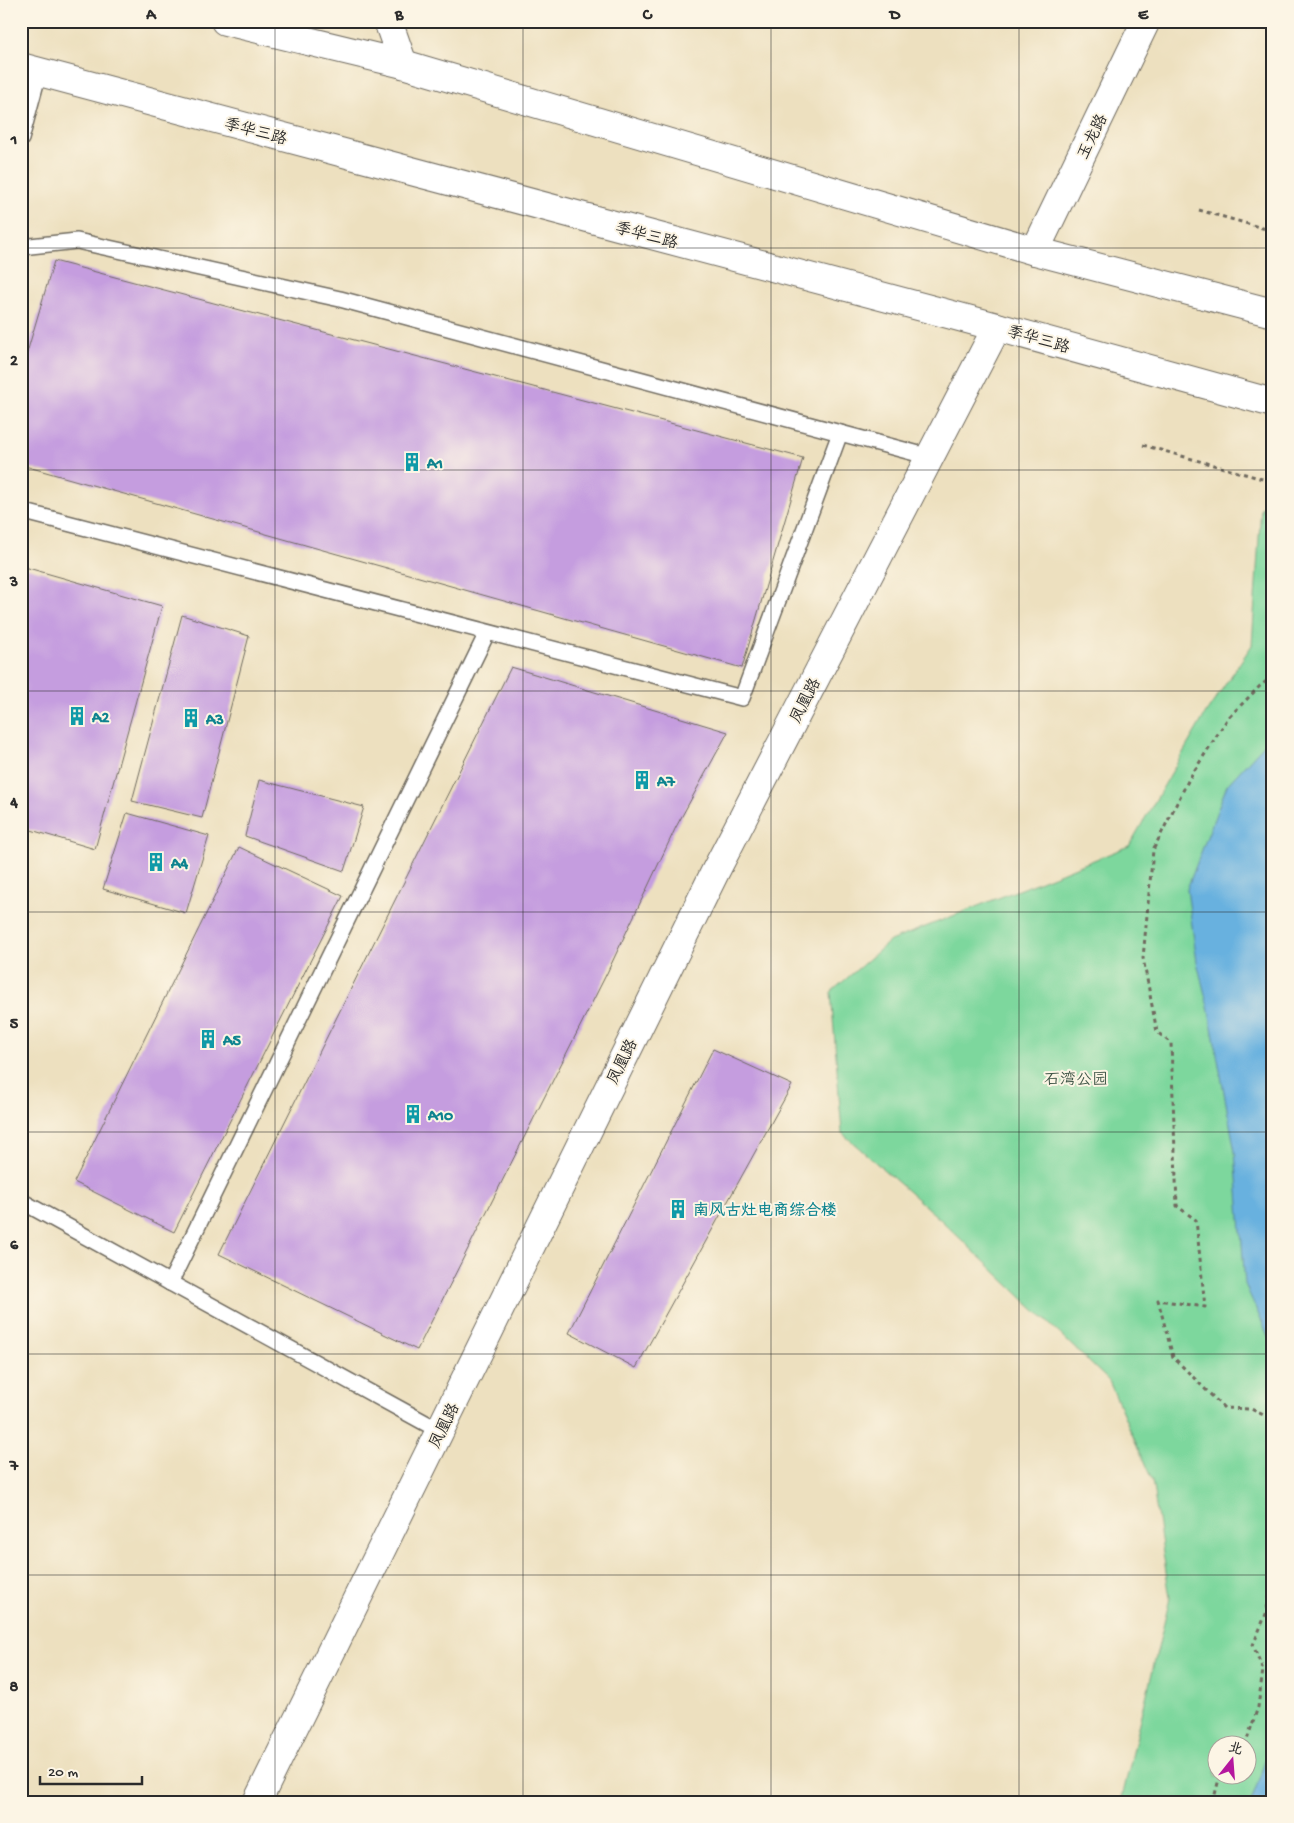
<svg xmlns="http://www.w3.org/2000/svg" width="1294" height="1823" font-family="'Gochi Hand','LXGW WenKai TC',sans-serif">
<rect width="100%" height="100%" fill="#fcf5e5"/>
<filter id="ink" filterUnits="userSpaceOnUse"><feTurbulence type="fractalNoise" baseFrequency=".02" numOctaves="2"/><feDisplacementMap in="SourceGraphic" scale="10" xChannelSelector="R" yChannelSelector="G"/><feConvolveMatrix kernelMatrix="1 2 1 2 8 2 1 2 1" color-interpolation-filters="sRGB"/></filter>
<filter id="wash" filterUnits="userSpaceOnUse"><feTurbulence type="fractalNoise" baseFrequency=".0096" numOctaves="4" result="noise"/><feDisplacementMap in="SourceGraphic" scale="20" xChannelSelector="R" yChannelSelector="G"/><feGaussianBlur stdDeviation="1.12" result="paint"/><feColorMatrix in="noise" values="0 0 0 0 0 0 0 0 0 0 0 0 0 0 0 0 0 1.4 0 .05"/><feComposite in="paint" operator="in"/></filter>
<g filter="url(#wash)">
<rect width="100%" height="100%" fill="#ede0bf"/>
<path fill="#7dd79d" stroke="#548164" fill-rule="evenodd" d="M1261,507L1273,510V1802H1121L1170,1598L1152,1480L1109,1381L941,1220L842,1133L831,992L890,941L1129,846L1206,713L1252,645ZM1216,1746H1246V1776H1216Z"/>
<g fill="#67b1df" stroke="#496e85">
<polygon points="1273,735 1273,1347 1245,1284 1235,1152 1209,1011 1197,962 1187,889 1227,785"/>
<polygon points="1273,1738 1273,1802 1251,1802"/>
</g>
<g id="blocks">
<g fill="#c59ddf">
<polygon points="54,261 803,458 742,668 21,465 21,373"/>
<polygon points="21,566 162,606 95,849 21,827"/>
<polygon points="182,615 249,636 202,818 132,801"/>
<polygon points="511,667 728,732 676,827 607,973 417,1350 219,1254"/>
<polygon points="259,780 364,807 344,871 245,836"/>
<polygon points="127,813 209,836 186,913 103,889"/>
<polygon points="239,847 343,896 174,1232 74,1182"/>
<polygon points="713,1049 792,1085 636,1368 569,1333"/>
</g>
</g>
</g>
<g filter="url(#ink)">
<use href="#blocks" fill-opacity="0" stroke="#6f6a5f" stroke-width="1"/>
<g fill="none" stroke-linecap="round" stroke-linejoin="round">
<g stroke="#6f6a5f" stroke-width="18">
<g id="service">
<polyline points="21,139 39,72"/>
<polyline points="21,247 77,241 340,299 930,457"/>
<polyline points="21,511 742,698 840,433"/>
<polyline points="21,1201 440,1431"/>
<polyline points="170,1283 487,633"/>
</g>
</g>
<g stroke="#6f6a5f" stroke-width="30">
<g id="tertiary">
<polyline points="388,21 403,64"/>
<polyline points="257,1802 715,872 997,327"/>
</g>
</g>
<g stroke="#6f6a5f" stroke-width="30">
<polyline id="secondary" points="1035,251 1146,21"/>
</g>
<g stroke="#6f6a5f" stroke-width="30">
<g id="primary">
<polyline points="225,21 403,64 1035,251 1273,313"/>
<polyline points="21,67 997,327 1273,403"/>
</g>
</g>
<g stroke="#6f6a5f" stroke-width="3" stroke-dasharray="4 4" stroke-linecap="butt">
<polyline points="1199,210 1273,231"/>
<polyline points="1143,445 1273,482"/>
<polyline points="1273,676 1260,686 1228,718 1189,779 1153,850 1143,958 1157,1032 1171,1043 1177,1206 1196,1220 1205,1307 1158,1300 1173,1357 1224,1408 1251,1409 1272,1419 1273,1422"/>
<polyline points="1245,1746 1258,1707 1263,1670 1253,1645 1266,1614 1273,1577"/>
<polyline points="1213,1802 1219,1779 1222,1776"/>
</g>
<use href="#service" stroke="#fff" stroke-width="15"/>
<use href="#tertiary" stroke="#fff" stroke-width="28"/>
<use href="#secondary" stroke="#fff" stroke-width="28"/>
<use href="#primary" stroke="#fff" stroke-width="28"/>
</g>
</g>
<path fill="none" stroke="#2b2b2b" stroke-width="1" stroke-opacity="0.55" d="M275,21V1802M523,21V1802M771,21V1802M1019,21V1802M21,248H1273M21,470H1273M21,691H1273M21,912H1273M21,1132H1273M21,1354H1273M21,1575H1273"/>
<defs>
<g id="building-bare" transform="scale(1.5)"><path d="M-4-6H4V6H1V3H-1V6H-4ZM-2.5-4.3h1.7v1.8h-1.7ZM.8-4.3h1.7v1.8H.8ZM-2.5-1h1.7V.8h-1.7ZM.8-1h1.7V.8H.8Z" fill="#0f9aa8" stroke="#fcf5e5" stroke-width="2.5" paint-order="stroke"/></g>
</defs>
<g fill-rule="evenodd">
<use href="#building-bare" x="412" y="462"/>
<use href="#building-bare" x="77" y="716"/>
<use href="#building-bare" x="191" y="718"/>
<use href="#building-bare" x="642" y="780"/>
<use href="#building-bare" x="156" y="862"/>
<use href="#building-bare" x="208" y="1039"/>
<use href="#building-bare" x="413" y="1114"/>
<use href="#building-bare" x="678" y="1209"/>
</g>
<g text-anchor="middle" stroke-width="4" stroke-linejoin="round" paint-order="stroke">
<g font-size="16" fill="#2b2b2b" stroke="#fcf5e5">
<text transform="translate(256 130) rotate(15)" y="6">季华三路</text>
<text transform="translate(1091 136) rotate(-64)" y="6">玉龙路</text>
<text transform="translate(647 234) rotate(15)" y="6">季华三路</text>
<text transform="translate(1039 338) rotate(16)" y="6">季华三路</text>
<text transform="translate(804 700) rotate(-63)" y="6">凤凰路</text>
<text transform="translate(621 1061) rotate(-64)" y="6">凤凰路</text>
<text transform="translate(443 1425) rotate(-64)" y="6">凤凰路</text>
</g>
<g font-size="16" font-weight="bold" fill="#0d838f" stroke="#fcf5e5" text-anchor="start">
<text x="427" y="468">A1</text>
<text x="92" y="722">A2</text>
<text x="206" y="724">A3</text>
<text x="657" y="786">A7</text>
<text x="171" y="868">A4</text>
<text x="223" y="1045">A5</text>
<text x="428" y="1120">A10</text>
<text x="693" y="1215">南风古灶电商综合楼</text>
</g>
<g font-size="16" fill="#405648" stroke="#fcf5e5">
<text x="1076" y="1084">石湾公园</text>
</g>
</g>
<rect width="1294" height="1823" fill="none" stroke="#fcf5e5" stroke-width="55"/>
<g transform="translate(1232 1760) rotate(17)"><circle r="24" fill="#fcf5e5" stroke="#a8a49b"/>
<path d="M0-4L9 19L0 12L-9 19Z" fill="#b5179e"/>
<text y="-8" font-size="14" font-weight="bold" text-anchor="middle" fill="#2b2b2b">北</text>
</g>
<path d="M40 1776v8h102v-8" fill="none" stroke="#2b2b2b" stroke-width="2.5"/>
<text x="48" y="1776" font-size="15" fill="#2b2b2b" stroke="#fcf5e5" stroke-width="4" paint-order="stroke">20 m</text>
<rect x="28" y="28" width="1238" height="1768" fill="none" stroke="#2b2b2b" stroke-width="2"/>
<g font-size="16" text-anchor="middle" font-weight="bold" fill="#2b2b2b">
<text x="151" y="19">A</text>
<text x="399" y="19">B</text>
<text x="647" y="19">C</text>
<text x="895" y="19">D</text>
<text x="1143" y="19">E</text>
<text x="14" y="144">1</text>
<text x="14" y="365">2</text>
<text x="14" y="586">3</text>
<text x="14" y="807">4</text>
<text x="14" y="1028">5</text>
<text x="14" y="1249">6</text>
<text x="14" y="1470">7</text>
<text x="14" y="1691">8</text>
</g>
</svg>
